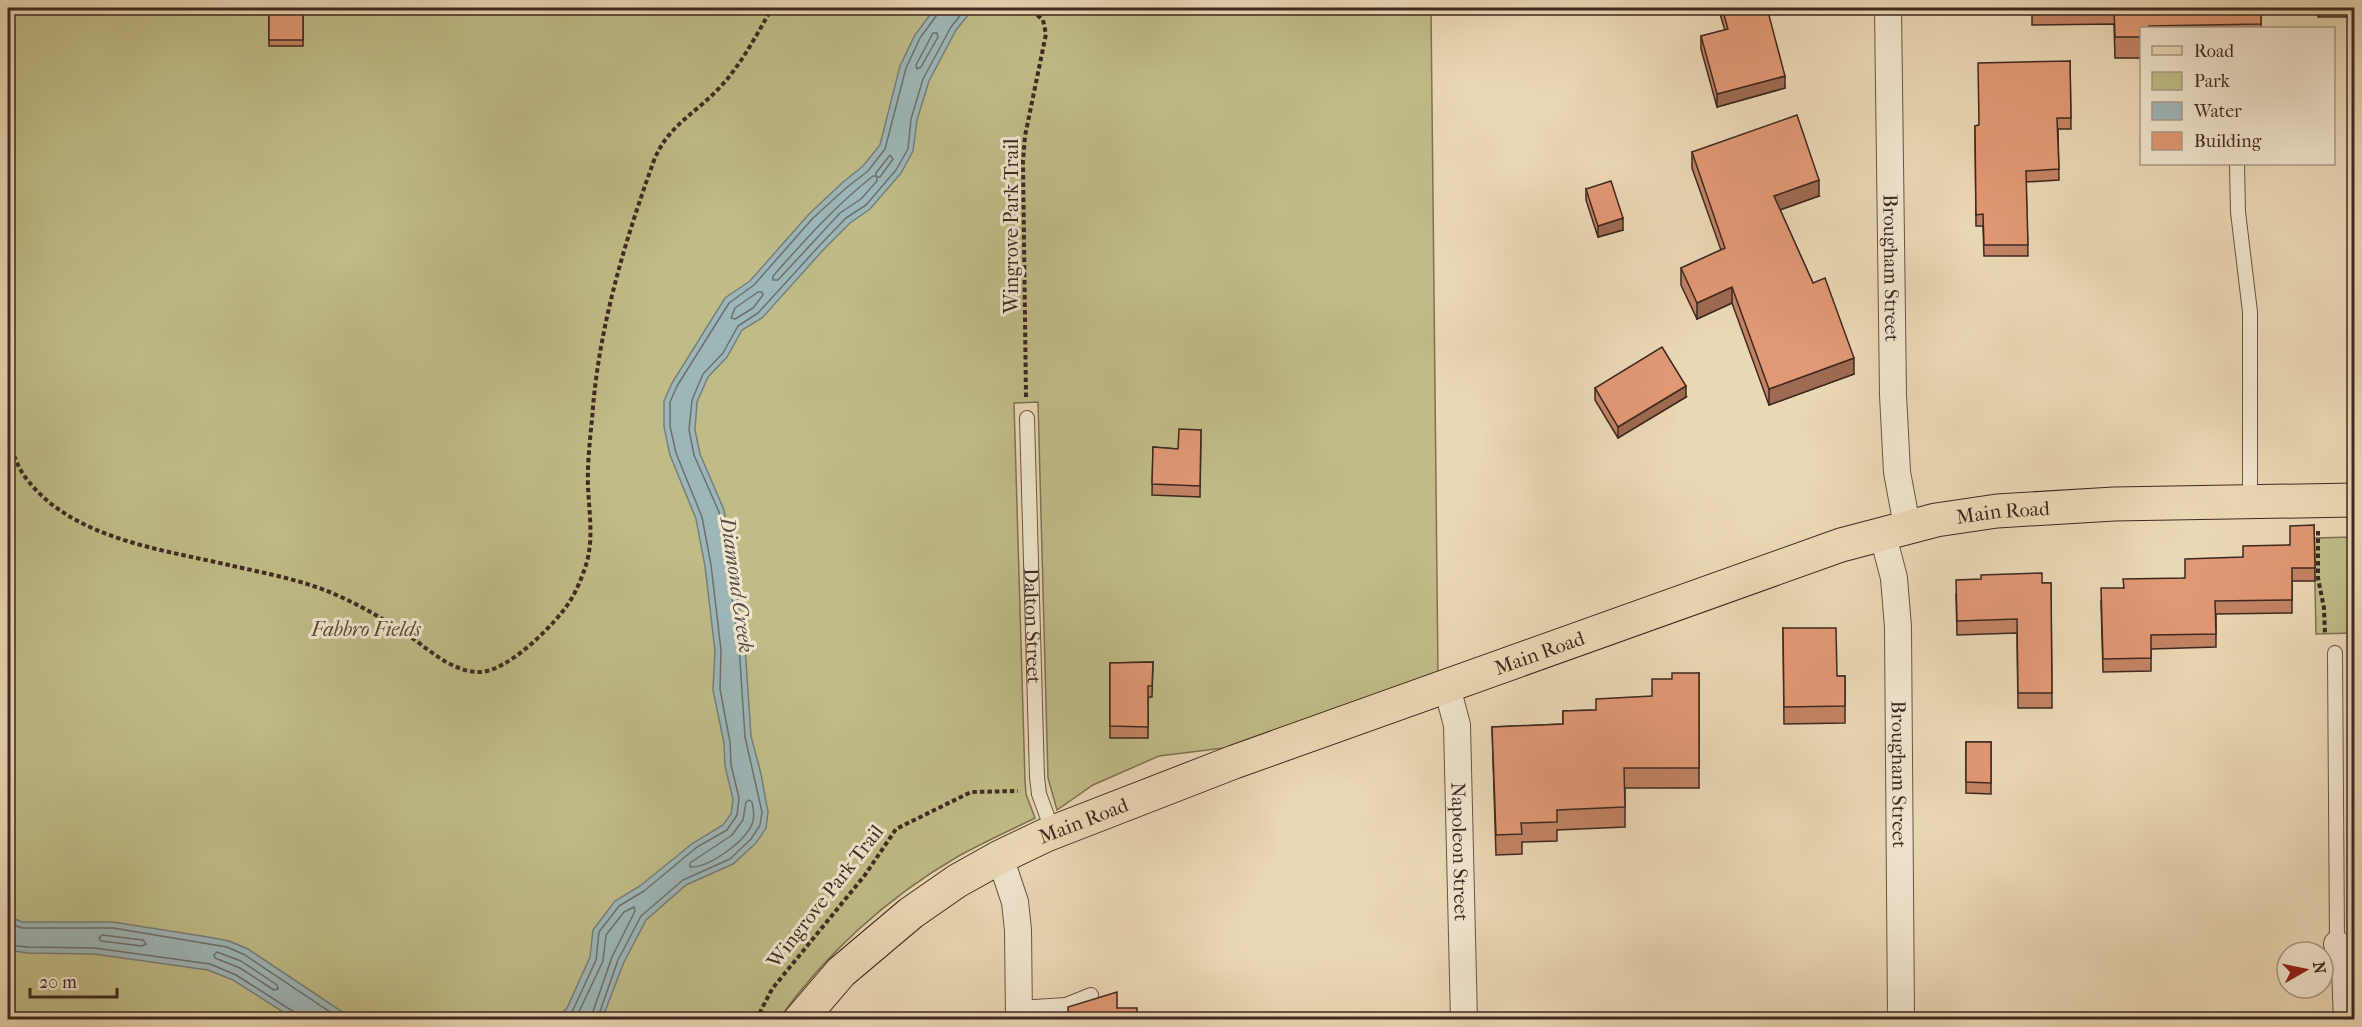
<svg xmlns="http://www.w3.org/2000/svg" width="2362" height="1027" font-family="'IM FELL French Canon',serif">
<rect width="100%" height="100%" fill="#ead7b4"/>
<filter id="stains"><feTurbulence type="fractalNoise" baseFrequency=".00333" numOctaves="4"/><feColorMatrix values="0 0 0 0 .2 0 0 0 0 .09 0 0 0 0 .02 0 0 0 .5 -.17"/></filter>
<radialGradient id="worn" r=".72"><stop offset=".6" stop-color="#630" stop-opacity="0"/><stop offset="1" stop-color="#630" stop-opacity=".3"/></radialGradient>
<g fill="#bfbc87" stroke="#7e7254" stroke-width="1.5">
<path d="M8,8H1431L1438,675L1232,747L1159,756L1093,785L1057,810L1048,778L1038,402L1014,403L1025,780L1026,794L1035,818C1009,831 982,843 957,857C888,897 825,954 779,1019H8Z"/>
<polygon points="2354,537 2354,633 2316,634 2314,538"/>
</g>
<g fill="#9db7b9" stroke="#777e7c" stroke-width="1.5">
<polygon points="935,8 974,8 956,30 929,81 917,120 913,151 901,173 870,209 850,223 824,249 762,318 742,330 727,357 708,377 697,402 695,430 700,454 724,510 733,561 745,646 751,736 761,774 768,812 766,828 756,843 733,864 686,885 646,920 624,962 602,1019 556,1019 567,1008 590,957 593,930 615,901 640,886 693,843 723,825 731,814 733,799 725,766 724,743 713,690 715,651 705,566 696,519 670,455 664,427 664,401 672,383 725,298 750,281 809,214 842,183 863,166 880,145 900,66 915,35"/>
<polygon points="8,916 22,922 113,922 208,937 229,941 248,949 353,1019 294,1019 233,980 208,970 94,954 27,953 8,950"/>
</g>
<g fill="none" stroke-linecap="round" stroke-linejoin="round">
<g stroke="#6e706c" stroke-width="1.5">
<polygon points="933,33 937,33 938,37 921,67 917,69 916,65"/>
<path d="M890,155L893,159L880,177H877V181L861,199L840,213L778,280H773V276C805,240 835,206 873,176H876V173Z"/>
<polygon points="758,292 762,292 763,295 753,308 735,319 731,318 735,308"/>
<path d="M749,800L752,802C753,808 755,814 753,821C748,840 709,868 690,867V863L732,835L743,820L746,802Z"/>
<polyline points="8,923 22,928 113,928 227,947 245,955 342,1020"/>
<polygon points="102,935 143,940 146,944 142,946 101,941 99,938"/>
<polyline points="8,945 28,947 95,948 210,964 236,975 294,1012 297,1020"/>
<polygon points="217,952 241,961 277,985 278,989 274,990 240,968 215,958 214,955"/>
<polyline points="564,1020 573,1010 596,960 599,932 619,906 644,891 697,847 727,830 737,815 739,798 731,765 730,742 720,689 721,650 711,565 702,517 676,453 670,426 670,402 677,386 729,303 754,285 813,218 846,188 868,171 885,149 906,68 920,38 939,12 939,8"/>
<polyline points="575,1020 603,961 606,935 624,912 634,907 635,911 612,957 590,1020"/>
<polyline points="597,1020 618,960 641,916 683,880 730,859 751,839 760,825 762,812 745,737 739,646 727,562 719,512 694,455 689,430 692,400 703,374 723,353 738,326 758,313 820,245 846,218 866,205 896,170 908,149 911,119 923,79 951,27 966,8"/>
</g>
<g stroke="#695445" stroke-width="16">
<g id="lane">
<polyline points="2237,164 2238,212 2250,312 2250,501"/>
<path id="s1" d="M1027,418L1037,777L1039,794L1053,832"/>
<polyline points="2335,653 2337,944"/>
<polyline points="1019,1008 1066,1005 1091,995"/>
</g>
</g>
<g stroke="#695445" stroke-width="28">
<g id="street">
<path id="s2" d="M1888,8L1893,395L1897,472L1907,526"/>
<path id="s3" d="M1882,532L1894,578L1898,627L1901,1020"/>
<path id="s4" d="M1447,687L1457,725L1464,1020"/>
<polyline points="1000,857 1015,902 1018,930 1019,1020"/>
<polyline points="2337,944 2345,968 2347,1020"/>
</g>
</g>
<g stroke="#3e2920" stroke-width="35">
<g id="primary">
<path id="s5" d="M800,1020L841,972L911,913L957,881L1000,857L1046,835L1234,762L1841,545L1936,520L1997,511L2114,504L2354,500"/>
</g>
</g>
<g stroke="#3e2920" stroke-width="4" stroke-dasharray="4.5 3" stroke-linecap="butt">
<polyline points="1026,397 1023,161 1025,136 1046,34 1043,20 1029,8"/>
<path d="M8,434C12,451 17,468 29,482C76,540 165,550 233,566C269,574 307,581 341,597C363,607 383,619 404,632C426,647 451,672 479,672C506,673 556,624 570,601C577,590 582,577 586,565C594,539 589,512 588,486C587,460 591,433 593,407C600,324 625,241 653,163C667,125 696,114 722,85C742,63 757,34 772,8"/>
<polyline points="2318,531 2318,578 2324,608 2325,634"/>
<polyline points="756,1020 772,989 865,875 896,829 971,792 1018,791"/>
</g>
<use href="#lane" stroke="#f1e5ce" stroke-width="14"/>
<use href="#street" stroke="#f1e5ce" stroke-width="26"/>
<use href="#primary" stroke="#ead7b4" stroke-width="33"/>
</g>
<g fill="#c28364" stroke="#3e2920" stroke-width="1.5">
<rect x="269" y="8" width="34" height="38"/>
<polygon points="1718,8 1767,8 1785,88 1717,107 1701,49 1701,36 1725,30"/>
<polygon points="2032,8 2261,8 2261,28 2142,28 2142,58 2115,58 2114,24 2032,25"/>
<polygon points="2318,8 2355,8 2355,46 2353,46 2353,17 2318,17"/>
<polygon points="2070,61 2071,129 2058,129 2059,180 2026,182 2028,256 1984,256 1983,226 1976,226 1975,126 1979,125"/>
<polygon points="1692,152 1819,196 1780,210 1854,374 1769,405 1732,303 1697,319 1681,285 1681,268 1721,250 1692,168"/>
<polygon points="1586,189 1623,230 1598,237 1586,200"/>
<polygon points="1595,388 1686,397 1618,438 1595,400"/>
<polygon points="1201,430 1200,497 1152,495 1153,447 1178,449"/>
<polygon points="2314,525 2315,581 2292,581 2292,613 2216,614 2216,647 2151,649 2151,671 2103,672 2101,601 2123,588 2185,578 2243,557 2290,545"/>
<polygon points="2042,583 2051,583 2052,708 2018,708 2017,633 1957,635 1956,594"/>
<polygon points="1783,628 1837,676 1845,676 1845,723 1784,724"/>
<polygon points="1153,662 1152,697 1148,697 1148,738 1110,738 1110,663"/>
<polygon points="1699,673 1699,788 1625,788 1625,827 1557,830 1557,841 1522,842 1522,854 1496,855 1492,727 1563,724 1563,711 1596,710 1652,696 1672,679"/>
<polygon points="1966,742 1991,742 1991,794 1966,793"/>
</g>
<g fill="#9e6a51" stroke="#3e2920" stroke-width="1.5">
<polygon points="1785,76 1785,88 1717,107 1717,94"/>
<polygon points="1819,180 1819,196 1774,212 1774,196"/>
<polygon points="1623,218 1623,230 1598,237 1598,226"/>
<polygon points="1732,287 1732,303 1697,319 1697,303"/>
<polygon points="1854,358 1854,374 1769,405 1769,389"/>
<polygon points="1686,386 1686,397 1618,438 1618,427"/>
</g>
<g fill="#e19874" stroke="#3e2920" stroke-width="1.5">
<rect x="269" y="8" width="34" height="32"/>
<polygon points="1722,8 1767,8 1785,76 1717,94 1701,36 1728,29"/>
<polygon points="2114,8 2261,8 2261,24 2149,26 2149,28 2142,28 2142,37 2115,37"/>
<rect x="2353" y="8" width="2" height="22"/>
<polygon points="2070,61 2071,118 2057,118 2059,169 2026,171 2028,245 1984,245 1983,214 1976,215 1975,126 1979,125 1978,63"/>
<polygon points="1797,115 1819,180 1774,196 1813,283 1825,278 1854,358 1769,389 1732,287 1697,303 1681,268 1725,248 1692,152"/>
<polygon points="1611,181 1623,218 1598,226 1586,189"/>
<polygon points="1662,347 1686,386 1618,427 1595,388"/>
<polygon points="1179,429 1201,430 1200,486 1152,484 1153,447 1178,449"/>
<polygon points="2314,525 2315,568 2292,568 2292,600 2215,601 2216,634 2151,635 2151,658 2103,659 2101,588 2124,588 2123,579 2185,578 2185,559 2243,557 2243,546 2290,545 2290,526"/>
<polygon points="2042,573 2042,583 2051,583 2052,693 2018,693 2017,619 1957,621 1956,580 1981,579 1981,575"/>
<polygon points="1783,628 1836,628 1837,676 1845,676 1845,706 1784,707"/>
<polygon points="1153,662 1152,686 1148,686 1148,727 1110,726 1110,663"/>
<polygon points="1672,673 1699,673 1699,768 1624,768 1625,807 1557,810 1557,822 1521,823 1522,834 1496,835 1492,727 1563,724 1563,711 1596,710 1596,699 1652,696 1652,679 1672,679"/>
<polygon points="1966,742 1991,742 1991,783 1966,782"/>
<polygon points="1117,992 1117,1008 1137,1008 1137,1020 1068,1020 1068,1007"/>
</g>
<g text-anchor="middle" stroke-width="6" stroke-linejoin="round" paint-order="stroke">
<g font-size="20" fill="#3e2920" stroke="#f1e5ce">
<text transform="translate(1011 226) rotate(-90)" y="7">Wingrove Park Trail</text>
<text dy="7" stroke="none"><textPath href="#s2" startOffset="260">Brougham Street</textPath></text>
<text dy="7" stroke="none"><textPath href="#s5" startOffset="1323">Main Road</textPath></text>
<text dy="7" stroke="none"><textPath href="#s1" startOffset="208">Dalton Street</textPath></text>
<text dy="7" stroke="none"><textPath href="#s5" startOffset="837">Main Road</textPath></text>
<text dy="7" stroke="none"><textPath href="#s3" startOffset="244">Brougham Street</textPath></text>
<text dy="7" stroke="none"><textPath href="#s5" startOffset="351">Main Road</textPath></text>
<text dy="7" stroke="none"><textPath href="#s4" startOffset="166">Napoleon Street</textPath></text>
<text transform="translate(825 896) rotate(-52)" y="7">Wingrove Park Trail</text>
</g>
<g font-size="20" font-style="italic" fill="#584635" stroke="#f1e5ce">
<text x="366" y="636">Fabbro Fields</text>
</g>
<g font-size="21" font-style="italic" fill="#564c46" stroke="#f1e5ce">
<text transform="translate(737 585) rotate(82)" y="7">Diamond Creek</text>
</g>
</g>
<rect width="2362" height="1027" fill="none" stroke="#ead7b4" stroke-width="30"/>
<rect x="9" y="9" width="2344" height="1009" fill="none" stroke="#3e2920" stroke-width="3"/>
<rect x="15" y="15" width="2332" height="997" fill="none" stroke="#3e2920" stroke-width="1.5"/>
<rect x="2140" y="27" width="195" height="138" fill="#f1e5ce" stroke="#a99a88" stroke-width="1.5"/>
<rect x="2152" y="46" width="30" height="9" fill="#ead7b4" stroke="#a99a88" stroke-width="1.5"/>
<text x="2194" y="57" font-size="18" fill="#3e2920">Road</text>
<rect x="2152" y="72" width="30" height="18" fill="#bfbc87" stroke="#a99a88" stroke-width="1.5"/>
<text x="2194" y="87" font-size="18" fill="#3e2920">Park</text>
<rect x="2152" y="102" width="30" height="18" fill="#9db7b9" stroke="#a99a88" stroke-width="1.5"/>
<text x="2194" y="117" font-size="18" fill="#3e2920">Water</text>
<rect x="2152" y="132" width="30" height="18" fill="#e19874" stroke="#a99a88" stroke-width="1.5"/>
<text x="2194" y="147" font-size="18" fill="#3e2920">Building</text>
<g transform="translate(2305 970) rotate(81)"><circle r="28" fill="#f1e5ce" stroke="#a99a88" stroke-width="1.5"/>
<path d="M0-4.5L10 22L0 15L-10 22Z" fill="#8f2418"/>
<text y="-9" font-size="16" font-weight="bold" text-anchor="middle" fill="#3e2920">N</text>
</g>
<path d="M30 988v9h87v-9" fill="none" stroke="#3e2920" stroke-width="3"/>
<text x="39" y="988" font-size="18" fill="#3e2920" stroke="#f1e5ce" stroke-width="4.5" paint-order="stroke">20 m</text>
<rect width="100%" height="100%" filter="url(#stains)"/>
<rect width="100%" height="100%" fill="url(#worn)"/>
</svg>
